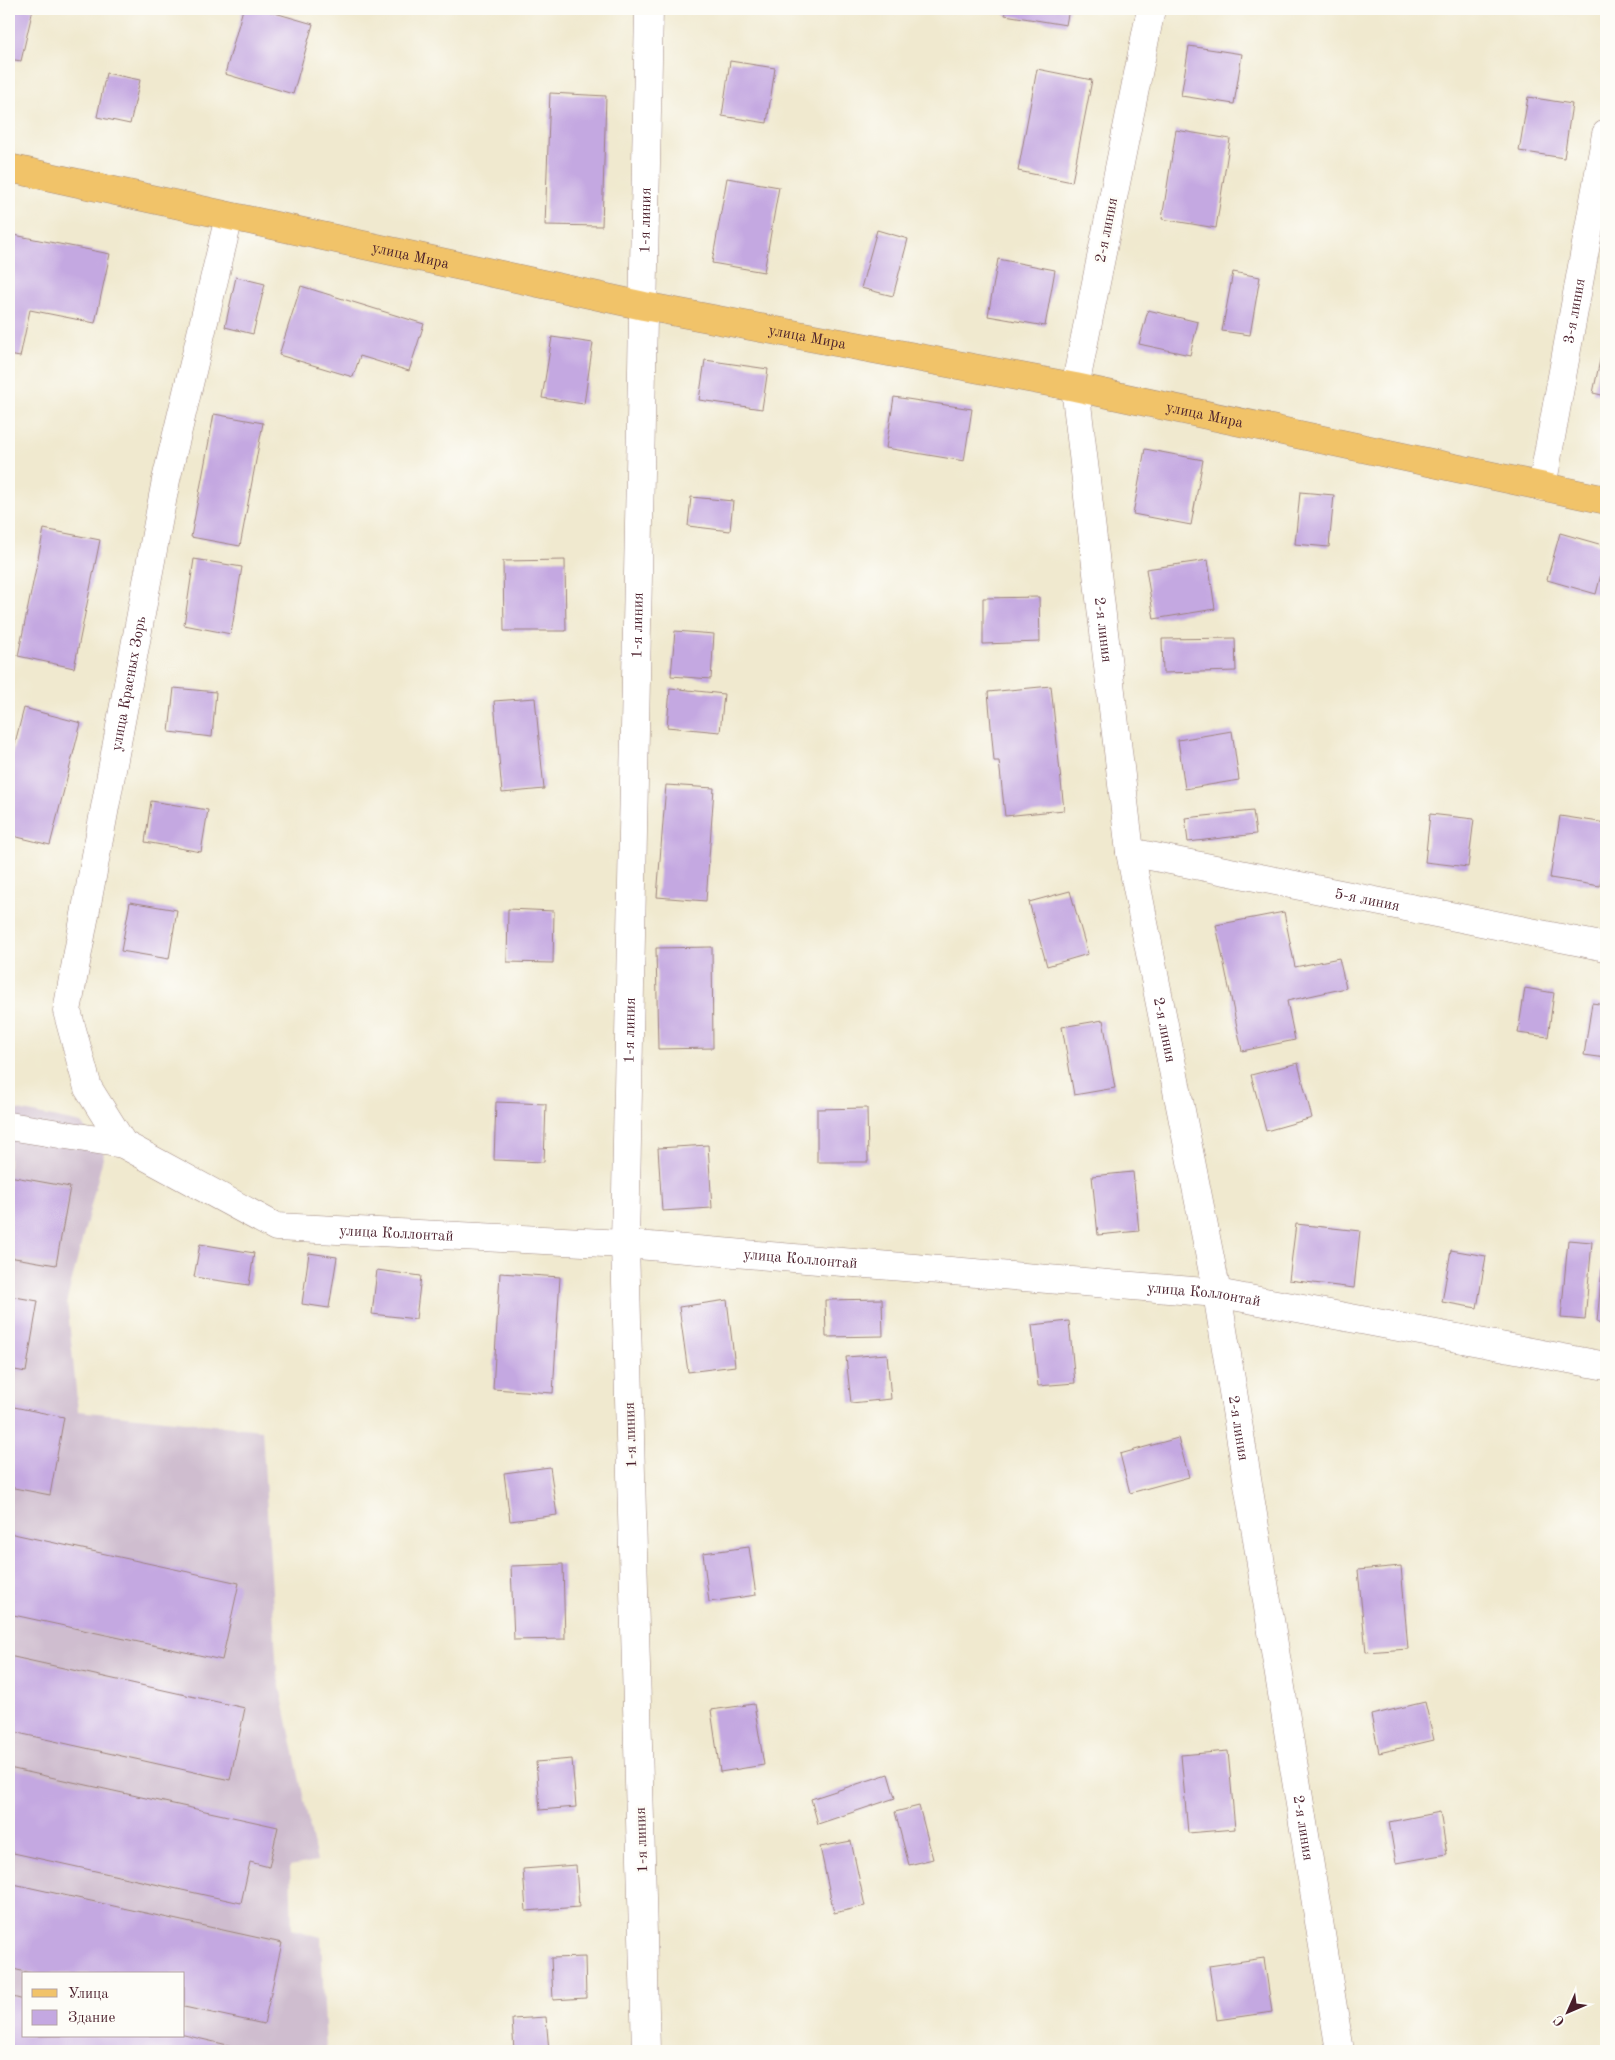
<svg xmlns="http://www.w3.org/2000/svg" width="1615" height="2060" font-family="'Old Standard TT',serif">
<rect width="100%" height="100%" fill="#fdfcf7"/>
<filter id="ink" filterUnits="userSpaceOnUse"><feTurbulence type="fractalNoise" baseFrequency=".02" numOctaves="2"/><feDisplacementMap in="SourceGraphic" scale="10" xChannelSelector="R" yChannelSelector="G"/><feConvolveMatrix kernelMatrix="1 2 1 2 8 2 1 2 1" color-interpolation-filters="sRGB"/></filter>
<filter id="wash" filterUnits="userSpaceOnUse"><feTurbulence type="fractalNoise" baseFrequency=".0096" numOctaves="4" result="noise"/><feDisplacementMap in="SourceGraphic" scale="20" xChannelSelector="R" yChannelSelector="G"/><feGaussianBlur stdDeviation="1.12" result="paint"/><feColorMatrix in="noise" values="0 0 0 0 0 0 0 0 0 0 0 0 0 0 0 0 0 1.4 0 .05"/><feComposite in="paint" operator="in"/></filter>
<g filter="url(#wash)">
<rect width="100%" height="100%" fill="#f0e9cf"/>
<path fill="#cfbdcf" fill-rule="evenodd" d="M9,1108L81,1123L104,1154L67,1300L78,1411L262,1430L277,1673L317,1861L290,1866L292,1929L321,1937L326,2051H9ZM24,1974H184V2036H24Z"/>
<g id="blocks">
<g fill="#c4a8e1">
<polygon points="9,9 33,9 21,61 9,59"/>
<polygon points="243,9 261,9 313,24 293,94 225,74"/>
<polygon points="1006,9 1069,9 1066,25 1005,15"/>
<polygon points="1189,46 1242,54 1234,104 1181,96"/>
<polygon points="730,61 775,68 767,123 722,116"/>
<polygon points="1037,69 1092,80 1072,182 1018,171"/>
<polygon points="106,73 140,80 130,124 97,117"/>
<polygon points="550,93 606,96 602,226 545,225"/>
<polygon points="1528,97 1572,104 1564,158 1519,151"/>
<polygon points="1176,130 1230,139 1216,228 1162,219"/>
<polygon points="727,178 779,187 764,272 712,263"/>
<polygon points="877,230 908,239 893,296 861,288"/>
<polygon points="9,234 110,254 95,323 30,310 20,357 9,355"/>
<polygon points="998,259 1055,270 1045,326 988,316"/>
<polygon points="1233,272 1260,277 1250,335 1222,331"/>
<polygon points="236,277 265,284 253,334 225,327"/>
<polygon points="301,286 424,324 409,371 360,356 353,377 279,355"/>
<polygon points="1148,310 1198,322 1190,355 1139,344"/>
<polygon points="552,337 593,343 584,404 542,398"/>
<polygon points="1605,337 1606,337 1606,396 1593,393"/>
<polygon points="705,360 768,369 762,409 699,400"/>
<polygon points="894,397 972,409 964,461 886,448"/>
<polygon points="214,414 263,423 240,546 191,537"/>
<polygon points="1145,449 1203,460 1191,525 1133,514"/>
<polygon points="1300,492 1334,495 1329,547 1295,544"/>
<polygon points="691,497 733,501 730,531 688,526"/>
<polygon points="44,529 100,540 74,668 18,656"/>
<polygon points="1560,533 1606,546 1606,555 1596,594 1547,580"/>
<polygon points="194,559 242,567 231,634 184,625"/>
<polygon points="565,560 566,631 504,631 503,561"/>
<polygon points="1208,560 1215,609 1154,619 1146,569"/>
<polygon points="1039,597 1040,642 983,644 983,598"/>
<polygon points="675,631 714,634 711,679 671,676"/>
<polygon points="1235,638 1236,671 1163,673 1162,639"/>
<polygon points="1051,686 1064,810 1005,816 999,761 994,761 988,692"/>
<polygon points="174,688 216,692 212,737 169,732"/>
<polygon points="670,688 724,694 720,732 667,727"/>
<polygon points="535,698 544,789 502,793 494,701"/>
<polygon points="24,708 81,723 50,845 9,835 9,766"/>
<polygon points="1232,731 1239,780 1185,789 1178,740"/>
<polygon points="666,785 714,788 706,901 657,897"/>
<polygon points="151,801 208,810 201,852 145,842"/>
<polygon points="1253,811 1256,834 1188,842 1185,818"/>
<polygon points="1430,814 1474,819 1468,867 1425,862"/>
<polygon points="1560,816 1606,823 1606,845 1600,886 1550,878"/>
<polygon points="1070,891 1088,954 1047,966 1029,902"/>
<polygon points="130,902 177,910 169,959 121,951"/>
<polygon points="508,909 554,911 553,963 507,962"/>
<polygon points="1284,912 1295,967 1339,958 1346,988 1287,1001 1295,1040 1242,1051 1216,925"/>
<polygon points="712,947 713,1048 658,1049 656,948"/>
<polygon points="1525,988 1554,993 1548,1037 1518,1033"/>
<polygon points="1592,1003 1606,1005 1606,1058 1584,1055"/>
<polygon points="1103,1020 1115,1088 1074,1095 1062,1027"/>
<polygon points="1298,1063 1312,1118 1266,1131 1251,1075"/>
<polygon points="496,1102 546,1104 544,1162 494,1160"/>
<polygon points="867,1108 868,1162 817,1162 817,1109"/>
<polygon points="708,1145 712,1208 662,1211 658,1148"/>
<polygon points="1133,1172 1139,1231 1098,1235 1092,1176"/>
<polygon points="9,1176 70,1187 56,1265 9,1257"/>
<polygon points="1296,1224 1360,1231 1354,1288 1289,1280"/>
<polygon points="1568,1240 1592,1242 1585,1320 1561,1318"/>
<polygon points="200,1244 254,1253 249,1285 194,1277"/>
<polygon points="1451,1250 1486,1256 1477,1308 1442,1302"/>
<polygon points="309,1253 337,1257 329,1308 302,1304"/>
<polygon points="377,1270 421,1276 416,1319 372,1314"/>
<polygon points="1602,1270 1606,1271 1606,1323 1597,1322"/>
<polygon points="500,1273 560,1277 553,1393 493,1389"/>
<polygon points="9,1296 38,1301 26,1372 9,1369"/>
<polygon points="882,1299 883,1336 826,1337 825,1300"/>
<polygon points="727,1300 735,1366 688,1372 679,1307"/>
<polygon points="1069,1321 1075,1383 1038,1386 1032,1325"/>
<polygon points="887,1354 891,1399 851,1403 846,1357"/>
<polygon points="9,1406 64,1417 50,1495 9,1487"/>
<polygon points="1178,1438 1189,1477 1130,1493 1120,1454"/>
<polygon points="550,1467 557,1515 510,1521 504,1473"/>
<polygon points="9,1533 239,1583 222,1660 9,1614"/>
<polygon points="749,1547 756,1595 709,1602 703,1553"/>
<polygon points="563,1564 565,1639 514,1640 511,1566"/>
<polygon points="1401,1566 1408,1649 1366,1652 1358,1570"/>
<polygon points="9,1656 245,1708 230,1780 9,1731"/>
<polygon points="1425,1702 1434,1740 1379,1753 1371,1715"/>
<polygon points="754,1704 764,1765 720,1772 711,1710"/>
<polygon points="1228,1751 1235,1829 1188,1833 1181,1755"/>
<polygon points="572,1759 576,1807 540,1810 536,1762"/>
<polygon points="9,1768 278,1827 269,1867 250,1862 241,1903 9,1852"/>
<polygon points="888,1774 895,1798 818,1824 811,1799"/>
<polygon points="919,1806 933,1859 909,1865 895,1812"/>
<polygon points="1440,1812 1447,1854 1396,1863 1389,1822"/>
<polygon points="851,1841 865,1906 834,1913 820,1847"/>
<polygon points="576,1865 579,1907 526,1911 523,1869"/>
<polygon points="9,1883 282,1943 264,2024 184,2007 184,1974 34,1974 9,1968"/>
<polygon points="585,1957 586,1998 553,2000 551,1958"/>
<polygon points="1264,1958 1272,2012 1217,2020 1209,1966"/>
<polygon points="9,1996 24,2000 24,2036 184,2035 254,2051 9,2051"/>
<polygon points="546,2017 549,2051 514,2051 512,2019"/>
</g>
</g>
</g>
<g filter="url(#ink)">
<use href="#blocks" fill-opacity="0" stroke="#9d847d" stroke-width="1"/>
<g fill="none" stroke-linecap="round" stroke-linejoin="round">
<g stroke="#9d847d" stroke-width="29">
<g id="minor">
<path id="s1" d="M1151,9L1075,387L1130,852L1217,1293L1340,2051"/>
<path id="s2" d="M1542,487L1606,134"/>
<path id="s3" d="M1130,852L1606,947"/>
<path id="s4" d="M9,1126L123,1144L276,1227L625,1244L1217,1293L1606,1366"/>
<path id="s5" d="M123,1144L88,1088L67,1011L166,480L229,217"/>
<path id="s6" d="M646,2051L625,1244L649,9"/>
</g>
</g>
<g stroke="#9d847d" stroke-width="29">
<g id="major">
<path id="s7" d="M9,168L644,306L1075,387L1606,500"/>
</g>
</g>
<use href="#minor" stroke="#fff" stroke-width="28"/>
<use href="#major" stroke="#f1c369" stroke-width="28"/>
</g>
</g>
<g text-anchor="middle" stroke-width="5" stroke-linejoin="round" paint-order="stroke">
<g font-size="15" fill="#4a1f2b" stroke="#fdfcf7">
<text dy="5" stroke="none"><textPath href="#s6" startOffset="1831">1-я линия</textPath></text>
<text transform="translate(1106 230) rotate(-79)" y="5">2-я линия</text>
<text dy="5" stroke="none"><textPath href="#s7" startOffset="411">улица Мира</textPath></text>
<text dy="5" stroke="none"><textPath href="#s2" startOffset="179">3-я линия</textPath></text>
<text dy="5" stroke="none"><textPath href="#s7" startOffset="816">улица Мира</textPath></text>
<text dy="5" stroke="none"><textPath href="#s7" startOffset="1221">улица Мира</textPath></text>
<text dy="5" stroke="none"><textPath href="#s6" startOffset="1426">1-я линия</textPath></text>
<text dy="5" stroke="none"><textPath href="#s1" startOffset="630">2-я линия</textPath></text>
<text dy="5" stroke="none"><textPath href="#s5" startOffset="479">улица Красных Зорь</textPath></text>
<text dy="5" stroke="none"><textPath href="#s3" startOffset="242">5-я линия</textPath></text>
<text dy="5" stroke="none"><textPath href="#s6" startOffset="1021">1-я линия</textPath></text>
<text dy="5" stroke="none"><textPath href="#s1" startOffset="1035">2-я линия</textPath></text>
<text dy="5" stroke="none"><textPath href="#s4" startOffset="410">улица Коллонтай</textPath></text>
<text dy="5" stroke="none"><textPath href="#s4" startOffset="815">улица Коллонтай</textPath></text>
<text dy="5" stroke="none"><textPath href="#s4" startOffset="1220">улица Коллонтай</textPath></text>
<text dy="5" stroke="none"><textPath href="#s1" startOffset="1440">2-я линия</textPath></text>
<text transform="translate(630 1435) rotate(-92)" y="5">1-я линия</text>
<text dy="5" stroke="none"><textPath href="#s1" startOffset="1845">2-я линия</textPath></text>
<text transform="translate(641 1840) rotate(-92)" y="5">1-я линия</text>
</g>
</g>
<rect width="1615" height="2060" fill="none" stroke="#fdfcf7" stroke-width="30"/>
<rect x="22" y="1972" width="162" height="65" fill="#fdfcf7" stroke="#b5a4a5"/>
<rect x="32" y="1989" width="25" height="8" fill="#f1c369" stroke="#b5a4a5"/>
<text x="68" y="1998" font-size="15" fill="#4a1f2b">Улица</text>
<rect x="32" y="2010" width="25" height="15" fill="#c4a8e1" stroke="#b5a4a5"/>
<text x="68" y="2022" font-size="15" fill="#4a1f2b">Здание</text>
<g transform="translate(1568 2012) rotate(225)" stroke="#fdfcf7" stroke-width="4" paint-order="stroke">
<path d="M0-4L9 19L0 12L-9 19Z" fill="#4a1f2b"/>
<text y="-8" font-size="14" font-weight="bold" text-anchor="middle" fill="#4a1f2b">С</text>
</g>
</svg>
